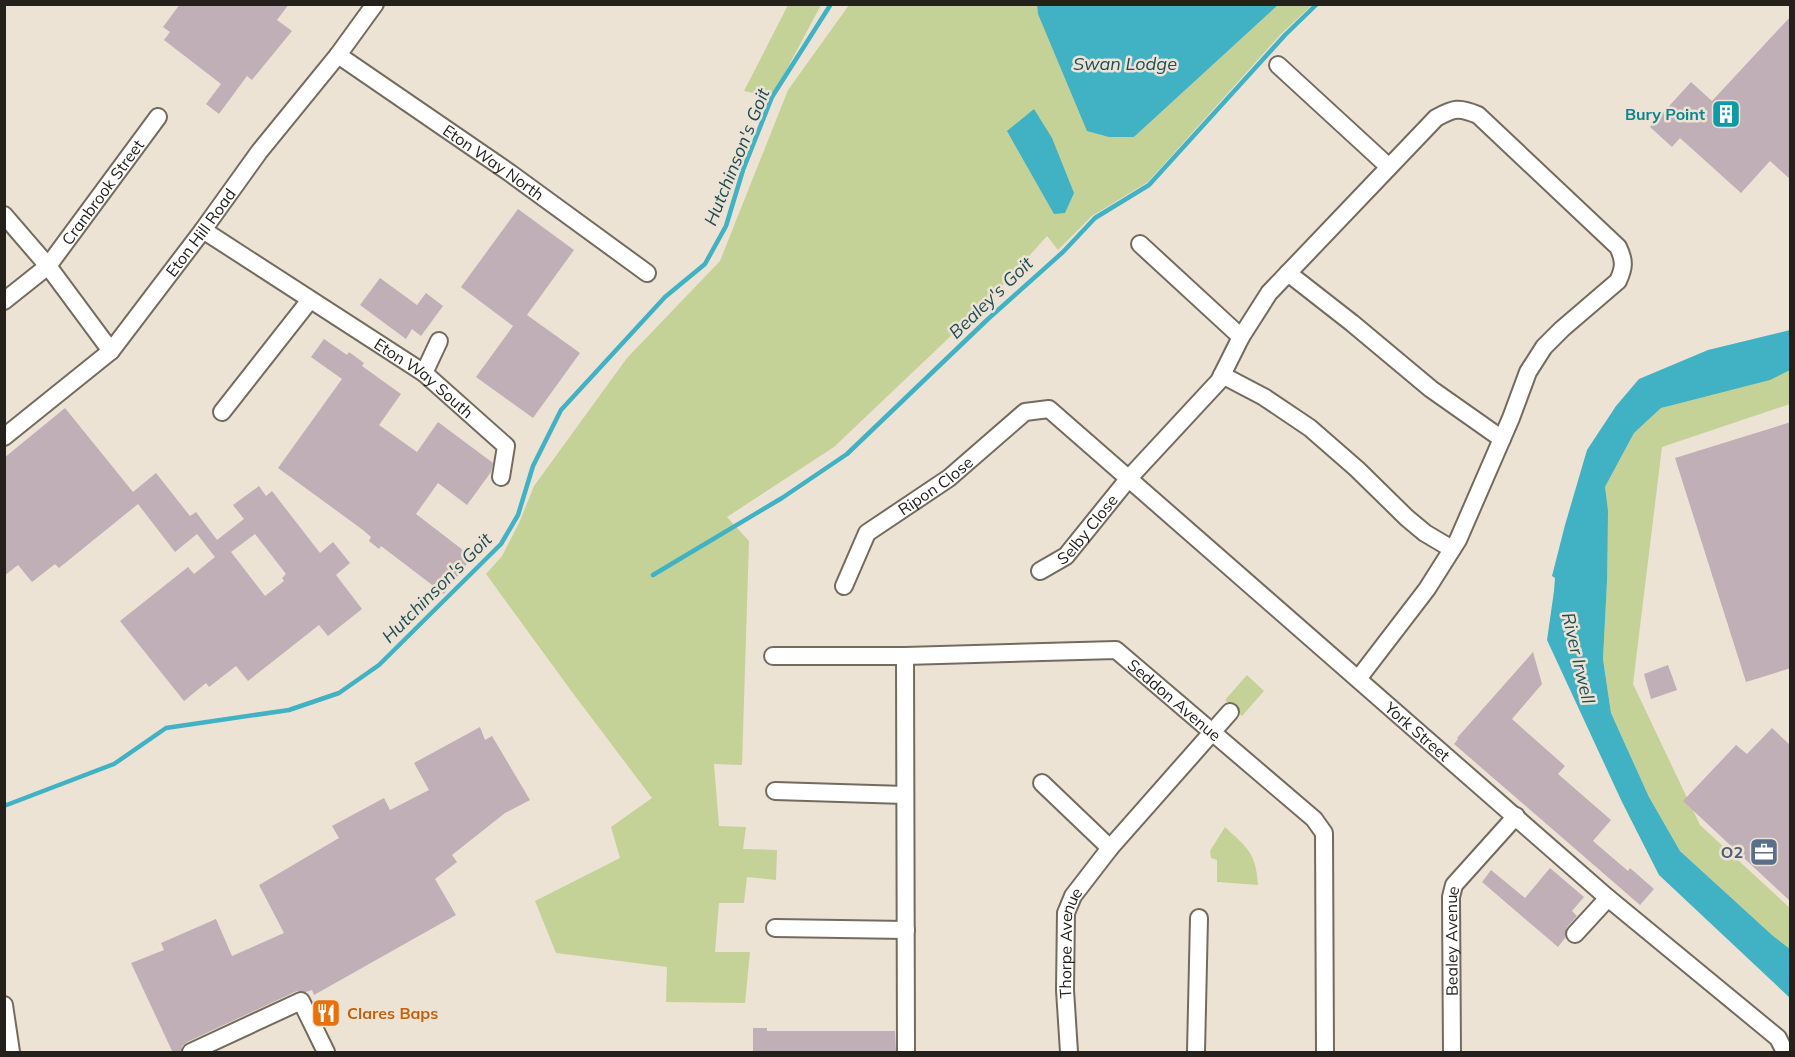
<svg xmlns="http://www.w3.org/2000/svg" width="1795" height="1057" font-family="Mulish,sans-serif">
<rect width="100%" height="100%" fill="#ede3d5"/>
<g fill="#c5d297">
<polygon points="788,5 821,5 772,97 744,91"/>
<polygon points="849,5 1037,5 1038,14 1134,137 1278,5 1312,5 1280,35 1148,182 1092,216 1058,250 1047,236 994,295 834,447 727,517 749,541 742,765 714,764 719,826 746,827 743,849 777,850 776,880 747,877 744,903 719,903 715,952 750,952 745,1003 666,1002 667,967 556,953 535,901 620,858 611,827 652,798 572,692 486,574 502,556 519,523 534,486 627,358 720,261 788,90"/>
<polygon points="1790,370 1790,404 1662,447 1633,684 1700,825 1790,908 1790,949 1772,935 1680,851 1649,797 1611,713 1603,659 1607,582 1605,487 1634,433 1661,408"/>
<polygon points="1247,675 1264,691 1242,716 1225,700"/>
<path d="M1225,827C1247,848 1256,852 1258,885L1217,882V860L1211,858L1210,851Z"/>
</g>
<g fill="#41b1c4">
<polygon points="1037,5 1037,4 1278,5 1134,137 1109,137 1087,131 1038,14"/>
<polygon points="1034,109 1052,138 1074,193 1065,213 1054,214 1007,131"/>
<polygon points="1790,330 1790,370 1770,380 1661,408 1634,433 1605,487 1608,511 1607,582 1603,659 1611,713 1649,797 1680,851 1772,935 1790,949 1790,998 1659,875 1622,802 1547,640 1554,591 1555,578 1552,576 1565,525 1587,450 1616,406 1639,379 1708,350"/>
</g>
<g fill="none" stroke-linecap="round" stroke-linejoin="round">
<g stroke="#41b1c4" stroke-width="4.5">
<polyline points="653,575 782,498 847,454 988,319 1063,252 1095,218 1149,185 1285,35 1317,4"/>
<polyline points="4,806 114,764 166,728 289,710 339,693 379,665 501,544 518,515 533,466 561,410 665,297 705,264 726,226 743,170 772,97 831,4"/>
</g>
</g>
<g fill="#c0afb6" fill-rule="evenodd">
<polygon points="180,4 289,4 277,20 292,31 252,80 247,76 219,114 206,104 221,84 164,40 170,32 163,27"/>
<polygon points="1791,16 1791,180 1770,161 1741,193 1680,138 1672,147 1650,127 1691,82 1712,101"/>
<polygon points="518,209 574,250 527,315 580,353 533,418 476,377 513,326 461,287"/>
<polygon points="380,278 417,305 426,293 443,306 421,336 412,329 406,339 360,305"/>
<polygon points="324,339 347,355 349,352 364,363 362,366 401,394 379,425 417,452 438,422 493,463 491,472 467,505 438,483 416,514 472,557 444,594 381,546 379,549 369,541 371,537 363,530 278,468 342,379 311,357"/>
<path d="M65,408L133,492L156,473L190,516L196,512L217,540L244,519L233,505L259,486L266,496L272,491L320,553L333,542L350,563L336,575L362,609L328,636L319,625L248,681L236,666L209,687L206,683L184,701L120,621L188,567L194,574L215,557L197,534L175,552L138,504L59,568L55,564L32,582L18,565L4,576V458ZM255,534L286,574L282,578L284,581L265,596L231,552Z"/>
<polygon points="1791,422 1791,668 1746,682 1675,458"/>
<polygon points="1533,652 1542,684 1512,719 1565,766 1558,774 1611,820 1593,841 1628,871 1630,868 1654,889 1640,905 1454,744 1458,739 1457,738"/>
<polygon points="1668,665 1677,690 1651,699 1644,674"/>
<polygon points="480,727 485,740 492,736 530,800 505,813 452,855 457,862 435,879 456,915 314,995 312,990 306,992 297,991 187,1042 182,1046 181,1053 173,1053 131,963 164,950 161,943 216,919 232,956 284,933 259,885 339,838 332,826 384,798 390,810 429,790 414,763"/>
<polygon points="1772,728 1791,746 1791,902 1683,801 1736,745 1747,754"/>
<polygon points="1550,868 1584,897 1572,911 1577,916 1567,927 1565,938 1558,947 1482,882 1491,870 1525,898"/>
<polygon points="753,1028 767,1028 767,1031 895,1031 896,1051 753,1051"/>
</g>
<g fill="none" stroke-linecap="round" stroke-linejoin="round">
<g stroke="#746b5f" stroke-width="20">
<g id="minor">
<path id="s1" d="M338,55L510,173L647,273"/>
<polyline points="1278,65 1389,167"/>
<polyline points="4,215 48,266 111,351"/>
<path id="s2" d="M203,230L424,373L506,446L501,477"/>
<polyline points="1140,244 1241,337"/>
<polyline points="1288,273 1352,323 1431,389 1502,439"/>
<path id="s3" d="M4,301L48,266L158,117"/>
<polyline points="424,373 439,341"/>
<polyline points="1222,375 1264,397 1310,428 1357,469 1407,518 1425,533 1452,549"/>
<polyline points="222,412 310,300"/>
<path id="s4" d="M4,437L111,351L203,230L259,152L338,55L375,4"/>
<path id="s5" d="M1040,571L1066,556L1129,478L1219,381L1241,337L1269,293L1436,118C1454,108 1459,107 1478,115L1618,247C1625,261 1624,268 1618,281L1562,329L1544,347L1528,372L1511,418L1458,540L1427,589L1358,679"/>
<path id="s6" d="M844,586L867,533L949,478L1025,412L1049,409L1608,898L1778,1038L1785,1052"/>
<path id="s7" d="M773,656H905L1116,650L1314,819L1324,833L1325,1052"/>
<polyline points="905,656 906,1052"/>
<polyline points="1042,783 1110,848"/>
<polyline points="775,791 905,795"/>
<polyline points="775,928 906,930"/>
<polyline points="1575,934 1608,898"/>
<polyline points="4,1005 11,1052"/>
<polyline points="191,1052 301,1001 326,1052"/>
<path id="s8" d="M1069,1052L1065,990L1066,913L1073,896L1110,848L1230,712"/>
<polyline points="1196,1052 1199,918"/>
<path id="s9" d="M1452,1052L1451,897L1454,885L1516,816"/>
</g>
</g>
<use href="#minor" stroke="#fff" stroke-width="16"/>
</g>
<defs>
<g id="building-square" transform="scale(1.5)"><rect x="-9" y="-9" width="18" height="18" rx="4" fill="#0f9aa8" stroke="#ede3d5"/><path d="M-4-6H4V6H1V3H-1V6H-4ZM-2.5-4.3h1.7v1.8h-1.7ZM.8-4.3h1.7v1.8H.8ZM-2.5-1h1.7V.8h-1.7ZM.8-1h1.7V.8H.8Z" fill="#fff"/></g>
<g id="office-square" transform="scale(1.5)"><rect x="-9" y="-9" width="18" height="18" rx="4" fill="#5c6f8a" stroke="#ede3d5"/><path d="M-6-3h4V-5.5h4V-3h4V5H-6ZM-1-4.5V-3h2v-1.5ZM-6 0V1H6V0Z" fill="#fff"/></g>
<g id="restaurant-square" transform="scale(1.5)"><rect x="-9" y="-9" width="18" height="18" rx="4" fill="#e8710a" stroke="#ede3d5"/><path d="M-5-6h1v4h1v-4h1v4h1v-4h1v5L-1.5 .5V6h-2V.5L-5-1ZM5-6V6H3V1.5H1.5Q1.5-4 5-6Z" fill="#fff"/></g>
</defs>
<g fill-rule="evenodd">
<use href="#building-square" x="1726" y="114"/>
<use href="#office-square" x="1764" y="852"/>
<use href="#restaurant-square" x="326" y="1013"/>
</g>
<g text-anchor="middle" stroke-width="5" stroke-linejoin="round" paint-order="stroke">
<g font-size="16" font-weight="bold" fill="#0d838f" stroke="#ede3d5" text-anchor="end">
<text x="1705" y="120">Bury Point</text>
</g>
<g font-size="16" fill="#24211c" stroke="#ede3d5">
<text dy="6" stroke="none"><textPath href="#s1" startOffset="189">Eton Way North</textPath></text>
<text dy="6" stroke="none"><textPath href="#s3" startOffset="148">Cranbrook Street</textPath></text>
<text dy="6" stroke="none"><textPath href="#s4" startOffset="286">Eton Hill Road</textPath></text>
<text dy="6" stroke="none"><textPath href="#s2" startOffset="266">Eton Way South</textPath></text>
<text dy="6" stroke="none"><textPath href="#s6" startOffset="141">Ripon Close</textPath></text>
<text dy="6" stroke="none"><textPath href="#s5" startOffset="64">Selby Close</textPath></text>
<text dy="6" stroke="none"><textPath href="#s7" startOffset="420">Seddon Avenue</textPath></text>
<text dy="6" stroke="none"><textPath href="#s6" startOffset="771">York Street</textPath></text>
<text dy="6" stroke="none"><textPath href="#s9" startOffset="111">Bealey Avenue</textPath></text>
<text dy="6" stroke="none"><textPath href="#s8" startOffset="110">Thorpe Avenue</textPath></text>
</g>
<g font-size="16" font-weight="bold" fill="#4e5e75" stroke="#ede3d5" text-anchor="end">
<text x="1743" y="858">O2</text>
</g>
<g font-size="16" font-weight="bold" fill="#c56008" stroke="#ede3d5" text-anchor="start">
<text x="347" y="1019">Clares Baps</text>
</g>
<g font-size="18" font-style="italic" fill="#1d4d55" stroke="#ede3d5">
<text x="1125" y="70">Swan Lodge</text>
<text transform="translate(737 157) rotate(-68)" y="6">Hutchinson's Goit</text>
<text transform="translate(991 298) rotate(-44)" y="6">Bealey's Goit</text>
<text transform="translate(437 588) rotate(-45)" y="6">Hutchinson's Goit</text>
<text transform="translate(1578 658) rotate(77)" y="6">River Irwell</text>
</g>
</g>
<rect width="1795" height="1057" fill="none" stroke="#24211c" stroke-width="12"/>
</svg>
